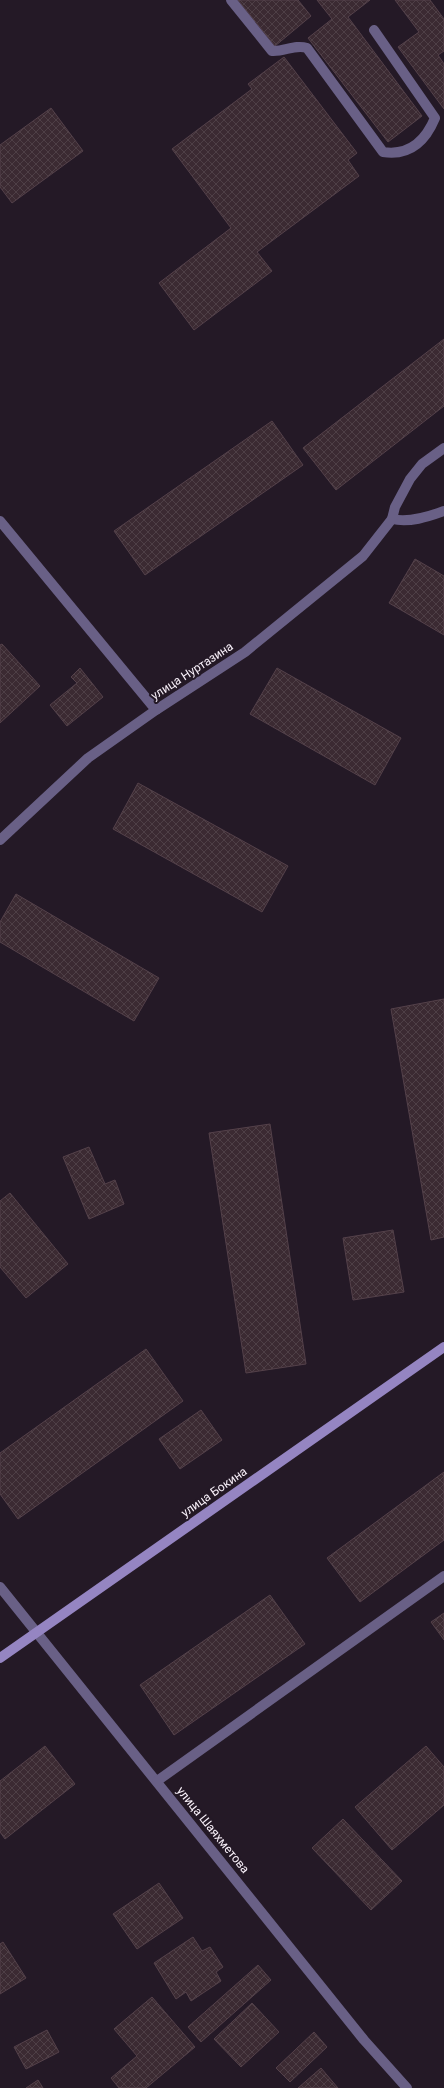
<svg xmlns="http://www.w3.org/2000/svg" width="444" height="2088" font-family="Roboto,sans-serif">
<defs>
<pattern id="building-cross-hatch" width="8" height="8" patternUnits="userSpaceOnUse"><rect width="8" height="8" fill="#3b2a32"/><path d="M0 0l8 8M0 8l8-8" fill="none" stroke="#4e3f46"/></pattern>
</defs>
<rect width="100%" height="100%" fill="#241926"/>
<g fill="url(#building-cross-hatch)" stroke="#54414a">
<polygon points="238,0 298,0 311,16 275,46"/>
<polygon points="317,0 370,0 348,17 422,116 388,142 308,38 332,19"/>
<polygon points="395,0 430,0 444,19 444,51 438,55 444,64 444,109 398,47 419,32"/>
<polygon points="284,57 357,153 348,160 359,176 257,252 272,271 194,330 159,283 231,228 172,149 252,89 248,84"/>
<polygon points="51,108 83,151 12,203 0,187 0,145"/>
<polygon points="444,339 444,406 336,490 303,448"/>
<polygon points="272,421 303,465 145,575 114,531"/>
<polygon points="415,559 444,576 444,635 389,603"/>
<polygon points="2,644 40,686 0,723 0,645"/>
<polygon points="80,668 103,697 67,726 50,705 77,683 71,677"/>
<polygon points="277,668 401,738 375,785 250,714"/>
<polygon points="138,783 288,866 262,912 113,829"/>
<polygon points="16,894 159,978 134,1021 0,942 0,922"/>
<polygon points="444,999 444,1237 431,1240 391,1009"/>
<polygon points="270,1124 306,1364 246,1373 209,1133"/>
<polygon points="89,1147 105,1184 115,1180 124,1204 89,1219 63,1157"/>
<polygon points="10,1193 68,1264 26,1298 0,1267 0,1201"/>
<polygon points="393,1230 404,1292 353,1300 343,1238"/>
<polygon points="146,1349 183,1401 18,1519 0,1494 0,1453"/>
<polygon points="201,1410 222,1440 180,1469 159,1439"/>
<polygon points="444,1472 444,1540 360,1602 327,1558"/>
<polygon points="270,1595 305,1644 174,1735 140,1685"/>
<polygon points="444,1613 444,1640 431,1622"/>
<polygon points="45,1746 75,1784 5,1839 0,1832 0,1781"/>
<polygon points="426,1746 444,1767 444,1805 392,1850 355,1807"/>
<polygon points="343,1819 402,1881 371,1910 312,1848"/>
<polygon points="159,1883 183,1918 137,1949 113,1914"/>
<polygon points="193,1937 202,1951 210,1947 223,1967 216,1972 221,1981 191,2001 186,1992 176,1999 154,1963"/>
<polygon points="3,1942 26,1978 0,1994 0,1944"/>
<polygon points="258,1965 271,1980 201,2042 188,2027"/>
<polygon points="152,1997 195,2047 146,2088 119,2088 111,2078 137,2056 114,2029"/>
<polygon points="252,2003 279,2032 241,2067 214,2039"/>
<polygon points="47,2030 59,2052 26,2069 14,2047"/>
<polygon points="314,2032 327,2047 290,2082 276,2068"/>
<polygon points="321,2068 338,2088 298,2088"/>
<polygon points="38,2080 43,2088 26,2088"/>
</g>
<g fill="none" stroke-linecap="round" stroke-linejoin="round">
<g stroke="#696086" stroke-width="10">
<path d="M231,0L272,51C284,52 295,44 307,48L383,152C409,156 425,142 435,118L374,30"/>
<path d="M392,519C409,523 428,517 444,511"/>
<polyline points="0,521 156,710"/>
<polyline points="0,840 88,758 156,710 245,652 363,556 392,519 395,507 410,479 422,464 444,448"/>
<polyline points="0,1587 364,2040 407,2088"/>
<polyline points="157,1781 444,1576"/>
</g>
<polyline stroke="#9585c2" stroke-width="10" points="0,1658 444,1347"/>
</g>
<g text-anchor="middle" stroke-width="4" stroke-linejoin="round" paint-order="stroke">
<g font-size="12" fill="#faf2fb" stroke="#241926">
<text transform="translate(192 671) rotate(-33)" y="4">улица Нуртазина</text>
<text transform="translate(214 1492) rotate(-35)" y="4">улица Бокина</text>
<text transform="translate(213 1830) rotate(51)" y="4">улица Шаяхметова</text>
</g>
</g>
</svg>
